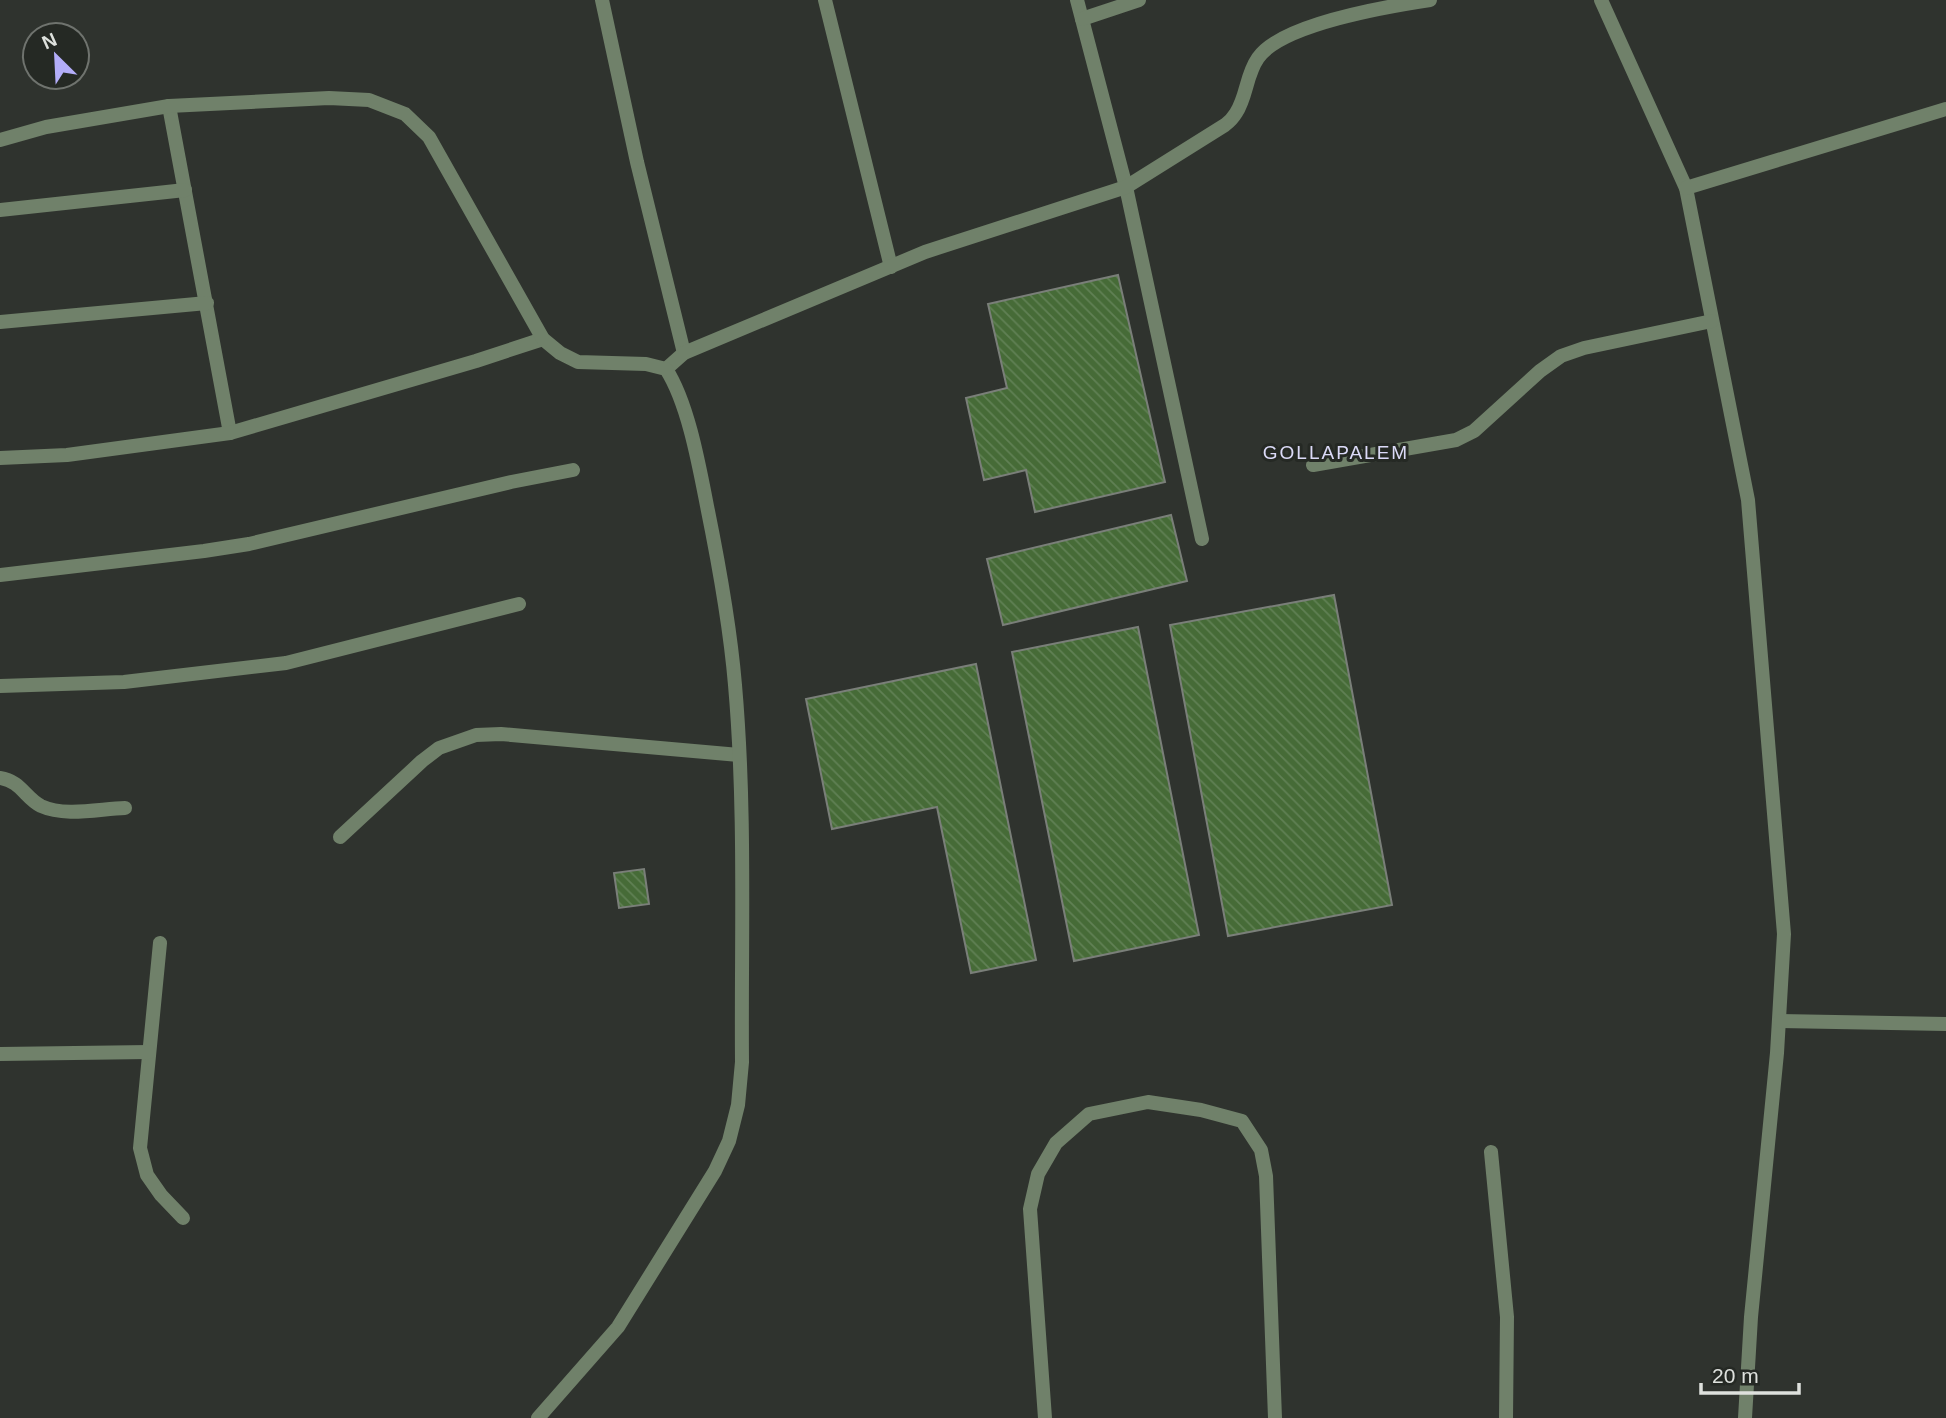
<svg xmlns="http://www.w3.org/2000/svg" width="1946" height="1418" font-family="Arial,sans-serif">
<defs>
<pattern id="building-back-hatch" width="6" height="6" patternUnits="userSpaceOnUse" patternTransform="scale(1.75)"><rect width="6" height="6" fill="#466b37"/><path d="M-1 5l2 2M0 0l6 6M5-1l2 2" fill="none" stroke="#608054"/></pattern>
</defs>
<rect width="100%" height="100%" fill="#2f332e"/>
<g fill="url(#building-back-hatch)" stroke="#7a7f79" stroke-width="2">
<polygon points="1118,275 1165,482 1035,512 1026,470 984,480 966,398 1007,388 988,304"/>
<polygon points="1171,515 1187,581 1003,625 987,559"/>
<polygon points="1334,595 1392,905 1228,936 1170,625"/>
<polygon points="1138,627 1199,935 1074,961 1012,652"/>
<polygon points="976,664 1036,960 971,973 937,807 832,829 806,699"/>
<polygon points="644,869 649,904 619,908 614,873"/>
</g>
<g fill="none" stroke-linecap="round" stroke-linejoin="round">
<g stroke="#70816a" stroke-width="14">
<polyline points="602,0 637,162 684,353"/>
<polyline points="825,0 891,267"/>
<polyline points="1077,0 1126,187 1202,539"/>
<polyline points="1601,0 1686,188 1748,500 1784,934 1777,1053 1751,1317 1745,1418"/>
<polyline points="1082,19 1139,0"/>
<polyline points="169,106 230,433"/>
<polyline points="1686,188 1946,109"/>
<polyline points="0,210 185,190"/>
<polyline points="0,322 207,303"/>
<path d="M666,369L684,353L925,252L1126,187L1225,125C1229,122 1233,118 1236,113C1247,96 1246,75 1258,58C1281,24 1390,6 1430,0"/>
<polyline points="0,458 67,455 230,433 476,361 543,339"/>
<polyline points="1313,465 1456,440 1474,431 1540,371 1561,356 1584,348 1712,321"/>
<polyline points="0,575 204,551 249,544 511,482 573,470"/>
<polyline points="0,686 124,682 286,663 519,604"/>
<path d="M0,778C21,781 25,798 41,806C65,817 98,809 125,808"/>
<polyline points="340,837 422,761 439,748 476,735 501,734 739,755"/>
<polyline points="160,943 140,1148 147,1175 161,1195 183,1218"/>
<polyline points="1780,1021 1946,1024"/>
<polyline points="0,1054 149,1052"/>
<polyline points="1491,1152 1507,1317 1506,1418"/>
<polyline points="1045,1418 1030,1209 1038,1174 1056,1143 1089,1114 1148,1102 1201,1110 1242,1121 1261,1150 1266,1176 1275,1418"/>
</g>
<path stroke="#70816a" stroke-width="14" d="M0,140L46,127L169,106L329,98L369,100L405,114L429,137L543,339L560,353L578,362L646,364L666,369C688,403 699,465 707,506C719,565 730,625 735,685C746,810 741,937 742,1062L738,1105L729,1141L715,1171L618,1327L538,1418"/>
</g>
<g text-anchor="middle" stroke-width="6" stroke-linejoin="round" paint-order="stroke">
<g font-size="19" letter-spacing="2" fill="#dbdaf7" stroke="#252924">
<text x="1336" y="459">GOLLAPALEM</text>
</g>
</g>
<g transform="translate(56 56) rotate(336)"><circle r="33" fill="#252924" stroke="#6f736e" stroke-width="2"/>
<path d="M0-5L12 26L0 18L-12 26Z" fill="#b3adf9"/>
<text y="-10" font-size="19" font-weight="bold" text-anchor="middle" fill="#dee1dd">N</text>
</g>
<path d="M1701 1383v10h98v-10" fill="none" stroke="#dee1dd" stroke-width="3.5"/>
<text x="1712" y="1383" font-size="21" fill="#dee1dd" stroke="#252924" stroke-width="5" paint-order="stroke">20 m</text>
</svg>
